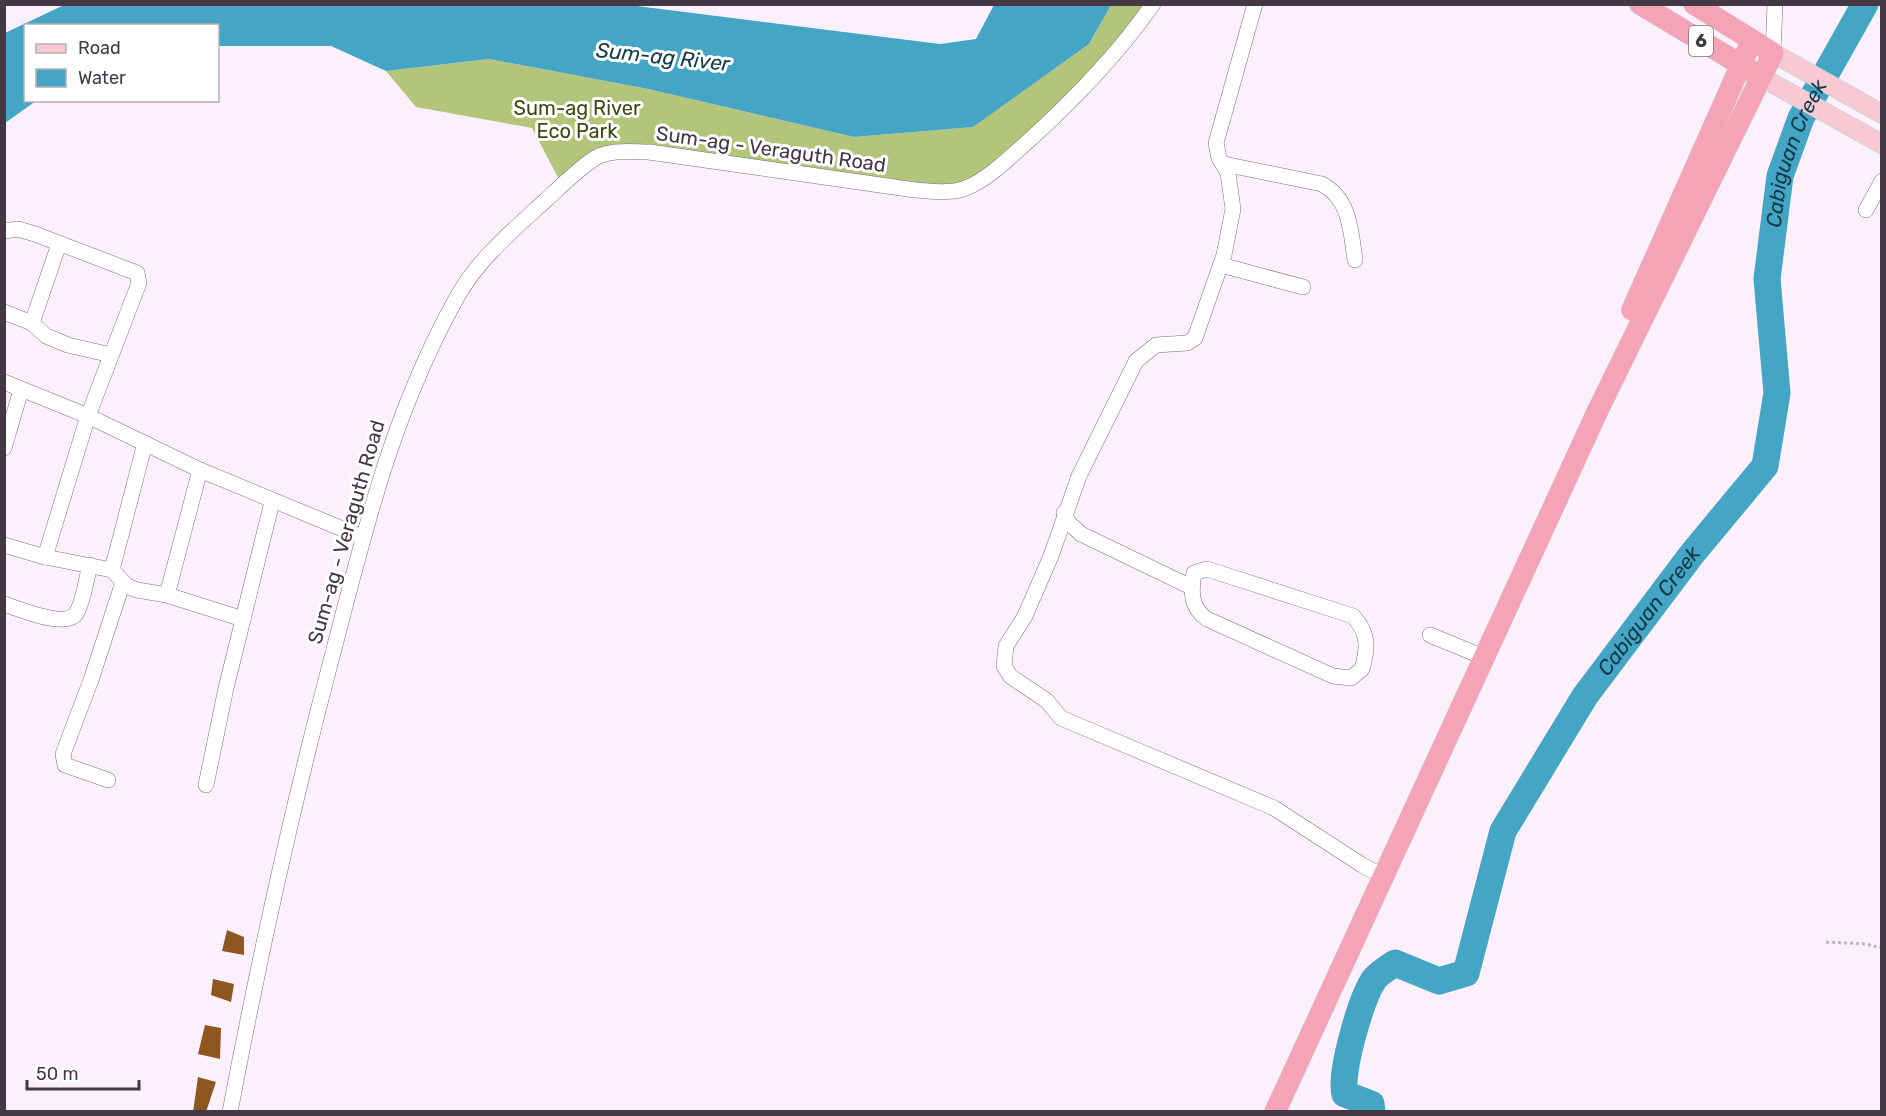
<svg xmlns="http://www.w3.org/2000/svg" width="1886" height="1116" font-family="Rubik,sans-serif">
<rect width="100%" height="100%" fill="#fbf0fc"/>
<polygon fill="#b3c57a" points="1111,5 1153,5 1123,47 965,188 609,153 562,185 532,128 416,107 386,71 489,59 648,89 854,137 972,127 1089,44"/>
<polygon fill="#44a5c5" points="64,5 621,4 940,44 976,39 994,5 1111,5 1089,44 973,127 854,137 648,89 489,59 386,71 331,46 218,46 218,26 26,26 26,100 36,101 5,123 5,33"/>
<g fill="none" stroke-linecap="round" stroke-linejoin="round">
<path stroke="#44a5c5" stroke-width="27" id="s1" d="M1372,1112L1371,1104L1345,1094C1339,1074 1361,1000 1373,981C1377,974 1388,968 1395,963L1439,981L1466,973L1503,831L1585,696L1692,554L1765,466L1777,393L1767,279L1780,176L1801,118L1865,4"/>
</g>
<g fill="#8f5720">
<polygon points="227,930 244,937 244,955 222,951"/>
<polygon points="213,979 234,984 231,1002 211,995"/>
<polygon points="205,1025 221,1028 220,1059 198,1054"/>
<polygon points="198,1077 216,1082 206,1112 193,1112"/>
</g>
<g fill="none" stroke-linecap="round" stroke-linejoin="round">
<g stroke="#846c86" stroke-width="16">
<g id="minor">
<polyline points="1255,4 1216,143 1219,158 1228,173 1233,209 1224,255 1195,338 1187,343 1156,345 1136,361 1079,476 1051,556 1025,616 1006,646 1004,666 1010,676 1047,701 1061,718 1274,808 1362,865 1385,877"/>
<polyline points="1773,53 1775,4"/>
<path d="M1224,164L1322,184C1350,199 1351,231 1355,260"/>
<polyline points="1866,210 1882,181"/>
<polyline points="4,231 18,229 35,234 137,273 139,283 88,416 200,470 362,537"/>
<polyline points="1221,265 1303,287"/>
<polyline points="4,312 32,323 46,336 68,345 111,355"/>
<polyline points="32,323 59,244"/>
<polyline points="4,382 88,416 45,557"/>
<polyline points="4,448 21,390"/>
<polyline points="1064,513 1069,523 1081,534 1191,587"/>
<polyline points="4,545 45,557 112,570 127,586 137,590 167,595 243,619"/>
<path d="M1207,569L1353,616C1369,633 1368,648 1362,669L1351,678L1333,676L1207,619C1190,607 1191,592 1194,573Z"/>
<polyline points="112,570 145,443"/>
<polyline points="167,595 200,470"/>
<path d="M4,604C20,609 67,630 77,612C84,599 86,580 90,565"/>
<polyline points="1430,635 1486,658"/>
<polyline points="108,780 65,765 63,754 91,680 123,582"/>
<polyline points="206,785 226,688 272,502"/>
<path d="M230,1112C259,958 293,804 333,653C365,529 393,412 456,299C477,260 512,231 545,201C560,187 577,170 595,158C611,149 632,152 649,152L915,190C932,191 951,194 966,188C988,179 1008,159 1025,144C1073,101 1116,57 1153,4"/>
</g>
</g>
<g stroke="#d6d3d6" stroke-width="20">
<g id="major">
<polyline points="1773,53 1882,114"/>
<polyline points="1761,77 1882,144"/>
</g>
</g>
<g stroke="#d6d3d6" stroke-width="22">
<g id="highway">
<polyline points="1640,4 1753,72"/>
<polyline points="1632,310 1752,40"/>
<polyline points="1275,1112 1598,410 1773,53 1694,4"/>
</g>
</g>
<polyline stroke="#bfb4c0" stroke-width="3" stroke-dasharray="3 3" stroke-linecap="butt" points="1826,942 1866,944 1882,948"/>
<use href="#minor" stroke="#fff" stroke-width="15"/>
<use href="#major" stroke="#f8c8d3" stroke-width="18"/>
<use href="#highway" stroke="#f4a4b6" stroke-width="21"/>
</g>
<g text-anchor="middle" stroke-width="6" stroke-linejoin="round" paint-order="stroke">
<rect fill="#fff" stroke="#7b747c" stroke-width="1.5" x="1689" y="26" width="24" height="30" rx="4.5"/>
<g font-size="18" font-weight="bold" fill="#433844">
<text x="1701" y="47">6</text>
</g>
<g font-size="20" fill="#3e4911" stroke="#fff">
<text x="577" y="115">Sum-ag River<tspan x="577" dy="23">Eco Park</tspan></text>
</g>
<g font-size="20" fill="#433844" stroke="#fff">
<text transform="translate(771 149) rotate(8)" y="7">Sum-ag - Veraguth Road</text>
<text transform="translate(346 532) rotate(-74)" y="7">Sum-ag - Veraguth Road</text>
</g>
<g font-size="21" font-style="italic" fill="#0f3b49" stroke="#fff">
<text transform="translate(663 57) rotate(6)" y="7">Sum-ag River</text>
<text dy="7" stroke="none"><textPath href="#s1" startOffset="1173">Cabiguan Creek</textPath></text>
<text dy="7" stroke="none"><textPath href="#s1" startOffset="669">Cabiguan Creek</textPath></text>
</g>
</g>
<rect width="1886" height="1116" fill="none" stroke="#433844" stroke-width="12"/>
<rect x="24" y="24" width="195" height="78" fill="#ffffff" stroke="#b4afb4" stroke-width="1.5"/>
<rect x="36" y="44" width="30" height="9" fill="#f8c8d3" stroke="#b4afb4" stroke-width="1.5"/>
<text x="78" y="54" font-size="18" fill="#433844">Road</text>
<rect x="36" y="69" width="30" height="18" fill="#44a5c5" stroke="#b4afb4" stroke-width="1.5"/>
<text x="78" y="84" font-size="18" fill="#433844">Water</text>
<path d="M27 1080v9h112v-9" fill="none" stroke="#433844" stroke-width="3"/>
<text x="36" y="1080" font-size="18" fill="#433844" stroke="#ffffff" stroke-width="4.5" paint-order="stroke">50 m</text>
</svg>
